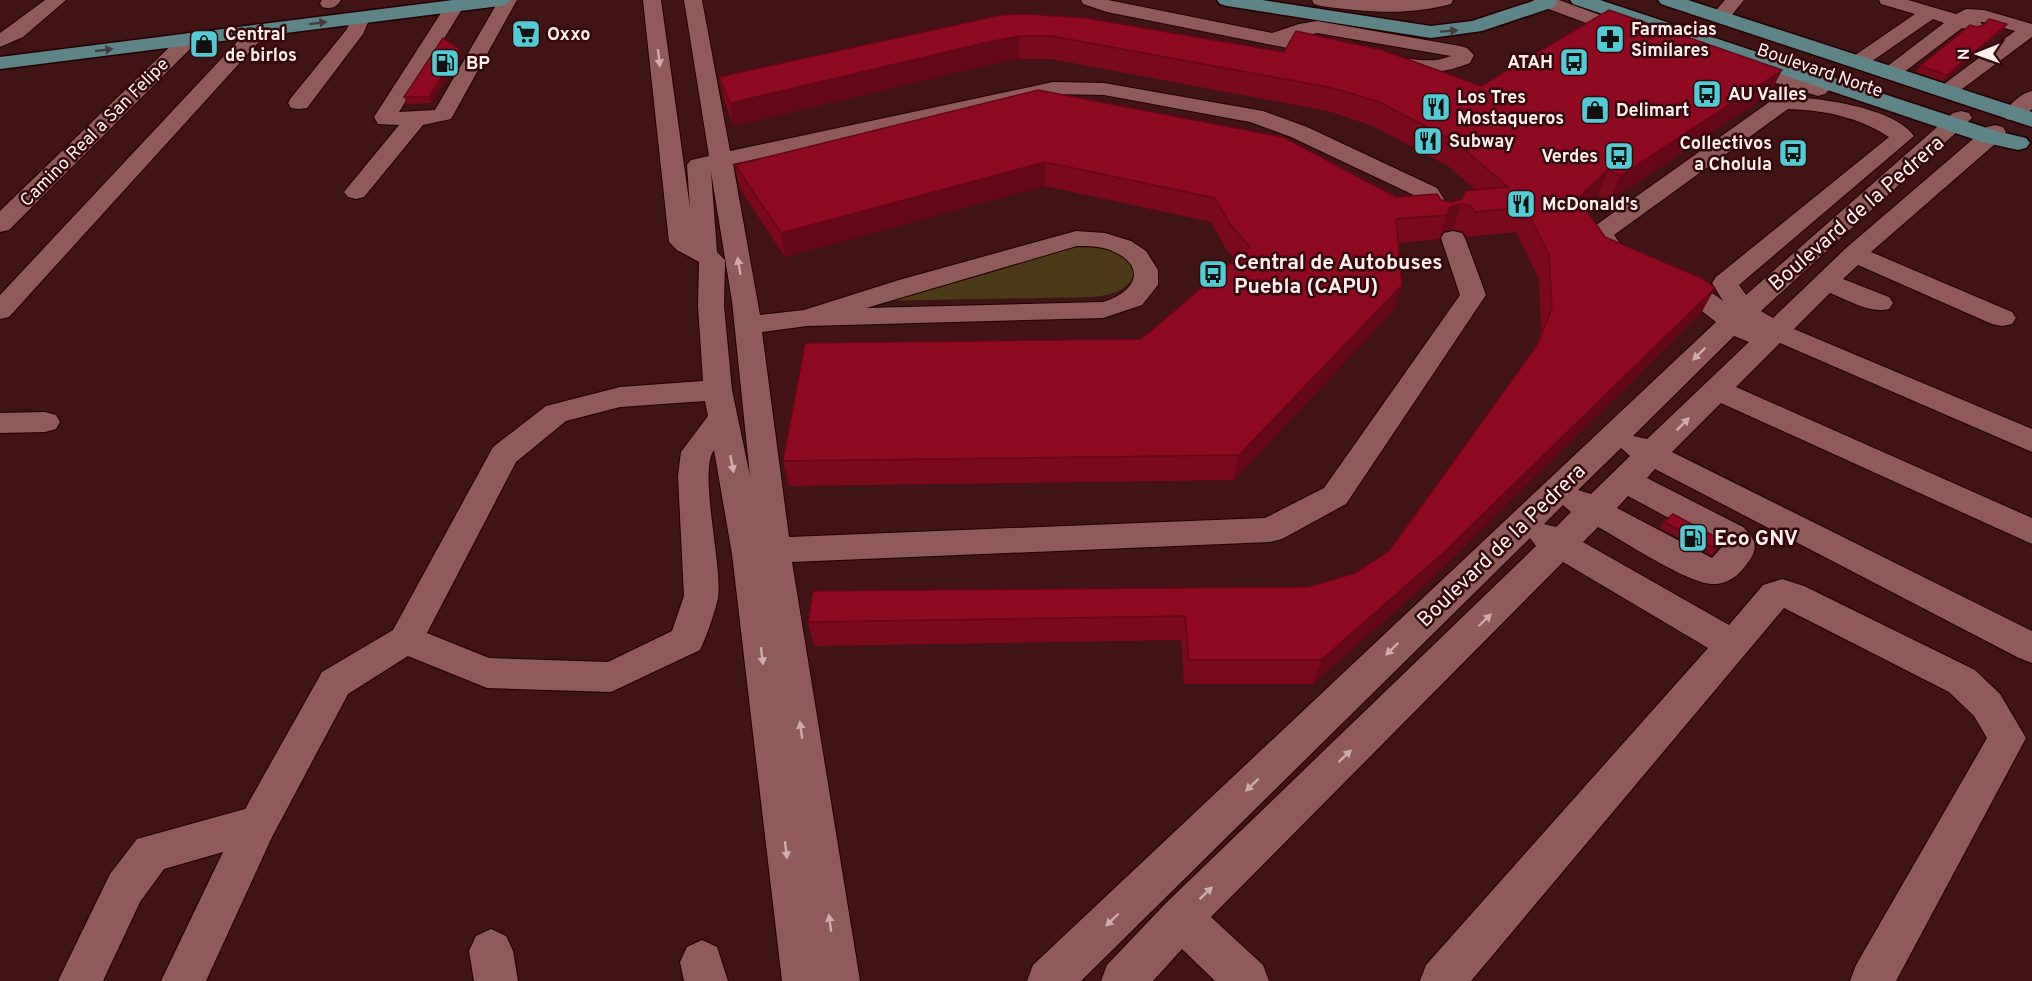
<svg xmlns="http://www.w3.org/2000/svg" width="2032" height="981" font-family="Overpass,sans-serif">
<rect width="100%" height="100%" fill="#401315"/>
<path fill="#4c3915" d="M1097,244L1122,252L1135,268C1133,290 1112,295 1093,297L874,301L1069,246Z"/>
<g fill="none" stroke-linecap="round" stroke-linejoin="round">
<g stroke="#240002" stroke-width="2">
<g id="minor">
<polygon points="45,0 66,0 23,37 0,47 0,33"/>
<path d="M322,0H341C336,8 331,9 322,7L320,3Z"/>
<polygon points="455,0 462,2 464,6 399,112 435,110 499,0 517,0 451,119 423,125 364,197 356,199 348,197 344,192 348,187 399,125 378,124 374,117 448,2"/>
<path d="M643,0H661L690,208L687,165L691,160L709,156L684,0H702L730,151L1053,82L1104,83L1263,111L1307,127L1437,188L1455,217L1452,222L1443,224L1434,222L1420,198L1291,137L1250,122L1104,95L1053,94L733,164L760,315L804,310L899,280L1076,231L1105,233L1131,241L1146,251L1158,270V285L1142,305L1103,318L807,326L762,332L789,537L1265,518L1324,488L1460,295L1441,238L1444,233L1453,231L1462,233L1465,238L1486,295L1346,504L1282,539L1270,542L792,562L860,981H782L732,554L714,450C698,471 723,567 718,598C714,615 707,635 700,650L611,692L487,688L408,656L348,694L272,837L206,981H161L223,852L164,869L140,902L103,981H58L110,874L137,839L245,809L322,672L393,630L493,447L546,406L620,387L703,381L698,306L699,262L677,250L669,242ZM711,172L732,301L750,476L732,390L724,306L725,260L717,252ZM1077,246C1088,246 1100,246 1110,250C1148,265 1137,292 1103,302L866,308ZM705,401L708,416L681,452L678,476L684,596L672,631L608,662L489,658L427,633L516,462L566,421L620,407Z"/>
<path d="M1081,0H1108L1272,33L1299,24L1317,21L1460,46L1467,48L1474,55L1470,63C1440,75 1414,75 1383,67L1380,63L1383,59C1405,53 1423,67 1451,56L1317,33L1296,38L1339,47L1342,51L1339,55L1332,57L1107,12L1083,4Z"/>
<path d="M1312,0H1453L1451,4C1406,16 1366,12 1321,6L1314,4Z"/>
<polygon points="1533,0 1559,0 1638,29 1641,33 1638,37 1624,37 1535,4"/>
<polygon points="1725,0 1744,0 1727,21 1713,21 1710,17"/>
<polygon points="1879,0 1908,0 1956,14 1966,9 1984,10 2032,24 2032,37 1954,95 1947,97 1940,95 1936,91 1940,87 2015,31 1983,22 1980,22 1983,25 1980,29 1973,31 1962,28 1899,76 1892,78 1885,76 1882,72 1885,68 1944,23 1933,19 1865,66 1851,66 1848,62 1851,58 1915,14 1881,4"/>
<polygon points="360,12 367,14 370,18 363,34 307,108 299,109 291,108 288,103 291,98 347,29 353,14"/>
<polygon points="259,24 266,26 269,30 266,34 9,317 0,319 0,295 252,26"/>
<polygon points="189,33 196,35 199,39 196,43 9,230 0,232 0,211 182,35"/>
<polygon points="1737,59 1825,86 1829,90 1825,94 1818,96 1730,69 1727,65 1730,61"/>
<path d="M2032,91V109C2023,117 2019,122 2006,119L2003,114C2010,104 2021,93 2032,91Z"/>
<path d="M1783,97C1816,97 1894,107 1914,136L1739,285L1746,295L1953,113L1961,111L1969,113L1972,118L1761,311L1773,318L1845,249L1987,127L1995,125L2003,127L2006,132L2003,137L1871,252L2012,312L2016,318L2012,324L2002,326L1992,324L1858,265L1843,279L1889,297L1893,303L1889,309C1870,314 1848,300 1830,293L1794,329L2032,429V452L1780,343L1736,387L2032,518V544L1721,403L1672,452L2032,631V663L2019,658L1655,469L1647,478L1743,527C1753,537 1759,545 1751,558C1742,572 1732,583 1715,584C1691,586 1622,540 1598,527L1583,542L1729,625L1763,585L1782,579L1804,586L1975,670L2000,694L2026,738L1896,981H1850L1856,965L1987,738L1974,716L1949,692L1784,608L1471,981H1420L1426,965L1708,648L1563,562L1211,917L1263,965L1269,981H1215L1182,949L1153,981H1101L1107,965L1166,903L1536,546L1530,538L1081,981H1027L1033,965L1716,322L1689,301L1660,289L1656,283L1660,277C1681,272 1706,288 1723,301L1712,283L1716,277L1889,137C1858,117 1824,110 1788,109L1614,235C1624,251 1633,249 1641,261L1637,266C1612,273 1599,252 1589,233L1592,228L1775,98ZM1734,336L1749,342L1647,439L1633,436ZM1621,448L1630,456L1591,494L1578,490ZM1628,496L1719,545L1722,547L1712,558L1617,508ZM1563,505L1571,512L1556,527L1544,524Z"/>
<polygon points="45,412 56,415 60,422 56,429 45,432 0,433 0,413"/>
<polygon points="491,929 506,936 513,951 518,981 474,981 469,951 476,936"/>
<polygon points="702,940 717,947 728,981 684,981 680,962 687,947"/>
</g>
</g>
<g stroke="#240002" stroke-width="3">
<g id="major">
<polygon points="453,0 510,0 507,4 500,6 0,69 0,57"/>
<polygon points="1217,0 1262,0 1431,26 1472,21 1536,0 1555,0 1557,3 1554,7 1482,31 1431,38 1227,6 1220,4"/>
<polygon points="1570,0 1600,0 1996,131 2026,138 2030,143 2026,148 2018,150 1982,142 1573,4"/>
<polygon points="1658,0 1688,0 2032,112 2032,127 1661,4"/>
</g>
</g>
<use href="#minor" fill="#8f5b5a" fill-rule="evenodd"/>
<use href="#major" fill="#5d8588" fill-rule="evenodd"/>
</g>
<g fill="#7b091c">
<polygon points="1001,15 1284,52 1481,86 1782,70 1770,93 1610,201 1598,195 1584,207 1605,237 1715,288 1701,313 1432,578 1313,684 1184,684 1181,640 814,646 808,622 1308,587 1355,573 1389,551 1535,348 1541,332 1539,280 1516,232 1467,237 1462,231 1453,229 1442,232 1439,239 1398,243 1394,310 1234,480 789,486 783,461 1141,339 1235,259 1226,249 1211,222 1045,186 785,257 740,189 735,165 1038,90 1396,197 1441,200 1451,202 1462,199 1476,190 1448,166 1373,126 1328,111 1051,59 1019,59 988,65 734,126 724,100 719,77"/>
<polygon points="1977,27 2003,30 1943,81 1916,72 1920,66"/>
<polygon points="459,49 462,55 431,103 407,104 404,97"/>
<polygon points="1664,522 1723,541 1712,555 1660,528"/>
</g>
<g fill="#640717">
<polygon points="2007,24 2003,30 1943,81 1947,75"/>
<polygon points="1019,36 1019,59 988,65 734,126 730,103 988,42"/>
<polygon points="459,49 462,55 431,103 429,97"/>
<polygon points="1782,70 1770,93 1610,201 1620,176"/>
<polygon points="1045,162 1045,186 785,257 781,233"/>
<polygon points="1608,170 1598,195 1568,222 1578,198"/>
<polygon points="1461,204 1453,229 1442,232 1439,239 1450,207"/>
<polygon points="1402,285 1394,310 1234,480 1239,455"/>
<polygon points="1715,288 1701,313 1432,578 1313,684 1321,660"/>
</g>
<g fill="#8f0a21" stroke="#640717" stroke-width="1.5">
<polygon points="1609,10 1782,70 1620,176 1608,170 1578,198 1605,237 1701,278 1715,288 1443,553 1321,660 1189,660 1185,616 808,622 813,591 1308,587 1355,573 1389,551 1538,344 1552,308 1549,255 1525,207 1475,212 1471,206 1461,204 1450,207 1447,215 1396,219 1402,285 1239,455 783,461 805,343 1141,339 1250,247 1230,224 1215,198 1045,162 781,233 735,165 1038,90 1283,137 1396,197 1437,194 1441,200 1451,202 1462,199 1465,191 1508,187 1456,142 1379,102 1333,88 1052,36 1019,36 988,42 730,103 719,77 1001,15 1027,14 1086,18 1284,52 1296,31 1382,50 1481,86"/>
<polygon points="1989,19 2007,24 1947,75 1920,66 1970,25 1977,27 1984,25"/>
<polygon points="443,38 459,49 429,97 404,97"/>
<polygon points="1673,514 1723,541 1716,549 1664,522"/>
</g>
<defs><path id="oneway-solid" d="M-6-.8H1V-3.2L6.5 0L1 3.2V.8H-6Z" transform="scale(1.5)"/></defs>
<g fill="#453b3e">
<use href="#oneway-solid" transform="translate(318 23) rotate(-7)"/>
<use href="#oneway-solid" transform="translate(1449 31) rotate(-4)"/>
<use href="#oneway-solid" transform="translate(104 50) rotate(-7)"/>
</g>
<g fill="#ccadac">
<use href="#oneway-solid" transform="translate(659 58) rotate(83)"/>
<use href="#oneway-solid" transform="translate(739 266) rotate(-99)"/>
<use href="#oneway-solid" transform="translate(1699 354) rotate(136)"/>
<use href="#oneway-solid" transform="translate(1683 424) rotate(-45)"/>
<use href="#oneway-solid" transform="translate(732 464) rotate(79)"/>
<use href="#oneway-solid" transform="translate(1485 620) rotate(-44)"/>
<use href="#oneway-solid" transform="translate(1392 649) rotate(136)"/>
<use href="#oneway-solid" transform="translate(762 656) rotate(83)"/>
<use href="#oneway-solid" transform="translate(801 730) rotate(-98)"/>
<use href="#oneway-solid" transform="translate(1345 756) rotate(-44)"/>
<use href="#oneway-solid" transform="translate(1252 785) rotate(136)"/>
<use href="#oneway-solid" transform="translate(786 850) rotate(83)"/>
<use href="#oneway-solid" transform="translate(1206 893) rotate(-44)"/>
<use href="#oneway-solid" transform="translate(1112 920) rotate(136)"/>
<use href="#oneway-solid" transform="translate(830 923) rotate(-98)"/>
</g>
<defs>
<g id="supermarket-square" transform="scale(1.5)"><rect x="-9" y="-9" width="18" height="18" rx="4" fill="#51ccd4" stroke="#35090c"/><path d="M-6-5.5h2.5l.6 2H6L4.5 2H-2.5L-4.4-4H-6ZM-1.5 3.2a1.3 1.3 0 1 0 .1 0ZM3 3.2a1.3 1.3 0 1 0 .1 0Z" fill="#111"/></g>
<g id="pharmacy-square" transform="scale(1.5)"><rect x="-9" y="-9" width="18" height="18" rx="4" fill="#51ccd4" stroke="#35090c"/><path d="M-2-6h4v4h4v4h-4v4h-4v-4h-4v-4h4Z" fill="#111"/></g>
<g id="shop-square" transform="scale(1.5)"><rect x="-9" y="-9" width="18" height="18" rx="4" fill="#51ccd4" stroke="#35090c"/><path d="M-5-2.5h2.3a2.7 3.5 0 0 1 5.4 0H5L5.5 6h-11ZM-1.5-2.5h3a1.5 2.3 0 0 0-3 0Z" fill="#111"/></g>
<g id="bus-square" transform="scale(1.5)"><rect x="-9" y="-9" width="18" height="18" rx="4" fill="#51ccd4" stroke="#35090c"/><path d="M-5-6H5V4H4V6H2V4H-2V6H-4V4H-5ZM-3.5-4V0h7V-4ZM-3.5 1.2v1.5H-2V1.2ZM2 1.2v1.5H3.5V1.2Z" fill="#111"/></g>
<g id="fuel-square" transform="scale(1.5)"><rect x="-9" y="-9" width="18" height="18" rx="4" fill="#51ccd4" stroke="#35090c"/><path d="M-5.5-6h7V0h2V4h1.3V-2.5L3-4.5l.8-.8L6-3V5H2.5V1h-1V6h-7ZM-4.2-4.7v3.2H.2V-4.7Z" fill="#111"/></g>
<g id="restaurant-square" transform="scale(1.5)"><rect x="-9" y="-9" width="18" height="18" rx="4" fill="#51ccd4" stroke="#35090c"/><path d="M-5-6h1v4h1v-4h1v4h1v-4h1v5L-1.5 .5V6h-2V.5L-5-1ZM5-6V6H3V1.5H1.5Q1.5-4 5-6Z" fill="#111"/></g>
</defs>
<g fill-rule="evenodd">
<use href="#supermarket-square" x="526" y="34"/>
<use href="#pharmacy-square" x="1610" y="39"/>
<use href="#shop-square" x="204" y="44"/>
<use href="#bus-square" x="1574" y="62"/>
<use href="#fuel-square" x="445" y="63"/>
<use href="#bus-square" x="1707" y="94"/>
<use href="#restaurant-square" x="1436" y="107"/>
<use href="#shop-square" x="1595" y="110"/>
<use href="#restaurant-square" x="1428" y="141"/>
<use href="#bus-square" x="1793" y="153"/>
<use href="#bus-square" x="1619" y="156"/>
<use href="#restaurant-square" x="1521" y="204"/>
<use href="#bus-square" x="1213" y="274"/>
<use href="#fuel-square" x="1693" y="538"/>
</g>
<g text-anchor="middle" stroke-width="5" stroke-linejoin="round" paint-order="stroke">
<g font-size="18" font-weight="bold" fill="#fdf0ef" stroke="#35090c" text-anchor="start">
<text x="1631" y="35">Farmacias<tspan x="1631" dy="21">Similares</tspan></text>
<text x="225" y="40">Central<tspan x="225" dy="21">de birlos</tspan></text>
<text x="547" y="40">Oxxo</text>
<text x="1553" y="68" text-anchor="end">ATAH</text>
<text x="466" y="69">BP</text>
<text x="1728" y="100">AU Valles</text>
<text x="1457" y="103">Los Tres<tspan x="1457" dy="21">Mostaqueros</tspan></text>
<text x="1616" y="116">Delimart</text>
<text x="1449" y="147">Subway</text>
<text x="1772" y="149" text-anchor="end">Collectivos<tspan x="1772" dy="21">a Cholula</tspan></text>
<text x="1598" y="162" text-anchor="end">Verdes</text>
<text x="1542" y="210">McDonald's</text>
</g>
<g font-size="18" fill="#fdf0ef" stroke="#35090c">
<text transform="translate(1820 70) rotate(19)" y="6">Boulevard Norte</text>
<text transform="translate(94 132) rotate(-45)" y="6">Camino Real a San Felipe</text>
</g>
<g font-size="21" fill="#fdf0ef" stroke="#35090c">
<text transform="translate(1856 213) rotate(-41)" y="7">Boulevard de la Pedrera</text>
<text transform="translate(1501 545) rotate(-44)" y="7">Boulevard de la Pedrera</text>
</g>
<g font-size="21" font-weight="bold" fill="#fdf0ef" stroke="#35090c" text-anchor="start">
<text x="1234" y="269">Central de Autobuses<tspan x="1234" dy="24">Puebla (CAPU)</tspan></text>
<text x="1714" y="545">Eco GNV</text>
</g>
</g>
<g transform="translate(1978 54) rotate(269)" stroke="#35090c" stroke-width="4.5" paint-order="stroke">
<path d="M0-4.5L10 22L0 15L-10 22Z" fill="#fdf0ef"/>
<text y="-9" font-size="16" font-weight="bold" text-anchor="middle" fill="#fdf0ef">N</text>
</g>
</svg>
